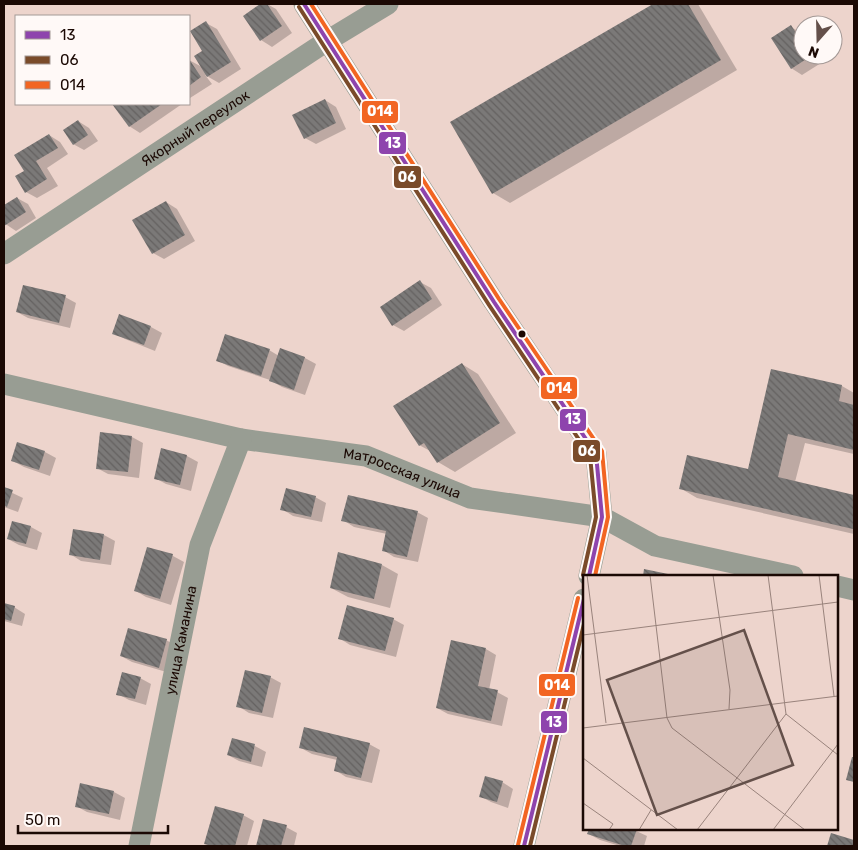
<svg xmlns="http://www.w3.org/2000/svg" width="858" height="850" font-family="Rubik,sans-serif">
<defs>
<pattern id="building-back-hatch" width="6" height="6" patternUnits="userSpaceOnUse" patternTransform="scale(1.25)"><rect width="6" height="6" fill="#7b7978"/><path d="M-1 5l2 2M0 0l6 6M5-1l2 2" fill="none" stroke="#646160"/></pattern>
</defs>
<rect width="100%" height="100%" fill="#edd4cc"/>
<g fill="#0003">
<polygon points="262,4 267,4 276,9 292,33 272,47 261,40 244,16"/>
<polygon points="656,4 698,4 737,70 510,203 493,193 452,123"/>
<polygon points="206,23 217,29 241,69 219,83 205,75 212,84 190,98 189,97 189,60 202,67"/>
<polygon points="791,27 803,34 803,55 816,55 821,63 802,75 791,68"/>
<polygon points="325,100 336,107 346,129 316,144 305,138"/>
<polygon points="113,104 182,104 140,133 129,126"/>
<polygon points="78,121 89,128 98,141 84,150 73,144"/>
<polygon points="49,135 60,142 68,154 47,168 58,186 37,198 26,192 26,172"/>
<polygon points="17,198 28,204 36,218 16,231 4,223 4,206"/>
<polygon points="166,202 177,209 195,241 164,259 153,253"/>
<polygon points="420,282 431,288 442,305 404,331 393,325"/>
<polygon points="65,297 76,303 70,328 28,318 17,312"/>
<polygon points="120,316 151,327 162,333 155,351 125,339 114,333"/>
<polygon points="269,350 279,356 305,358 316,364 305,395 282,387 270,380 228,366 217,360"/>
<polygon points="462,364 478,374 516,433 455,472 438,462 432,452 419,445"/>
<polygon points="772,370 842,386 854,393 854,454 805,443 795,482 854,496 854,534 697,498 680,488 749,471"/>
<polygon points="101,433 132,437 143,443 139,478 108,474 97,468"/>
<polygon points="18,444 45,452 56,458 50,476 24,467 13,461"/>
<polygon points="162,450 187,456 198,462 191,491 166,484 155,478"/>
<polygon points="4,489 23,498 18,512 4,507"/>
<polygon points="315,497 326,503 322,522 293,516 282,509"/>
<polygon points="417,512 428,518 418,562 394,557 383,550 387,534 354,527 343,520"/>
<polygon points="13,522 31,527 42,533 37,550 19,545 8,539"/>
<polygon points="104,535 115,541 111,565 81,561 70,554"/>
<polygon points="148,548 173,556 184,562 171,605 146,597 136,591"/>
<polygon points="382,565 398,574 390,608 348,597 331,588"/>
<polygon points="4,604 14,607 25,614 22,626 4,621"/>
<polygon points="393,619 404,625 396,657 350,645 339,638"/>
<polygon points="166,640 177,646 170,673 132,662 121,656"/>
<polygon points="486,649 496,655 489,690 497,692 508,698 502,726 448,714 437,708"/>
<polygon points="270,677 281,683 273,718 249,713 238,706"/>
<polygon points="140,678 151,684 146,705 129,700 118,694"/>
<polygon points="369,744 380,750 372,783 346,777 335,770 337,760 312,754 301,748"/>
<polygon points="255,746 266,752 262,767 239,761 228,755"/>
<polygon points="502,782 513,789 508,808 491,802 480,796"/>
<polygon points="114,792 125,798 120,820 87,812 76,806"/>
<polygon points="243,815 254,821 247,846 211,846 206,843"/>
<polygon points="264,821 286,827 297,833 294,846 258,846"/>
<polygon points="590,829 632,829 647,836 644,846 620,846 600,840 589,834"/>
</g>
<g fill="url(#building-back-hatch)">
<polygon points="260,4 267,4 282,26 260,41 243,16"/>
<polygon points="653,4 688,4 721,60 492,194 450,122"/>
<polygon points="206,21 231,62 207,77 194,56 202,51 190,31"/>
<polygon points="791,25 803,44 803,55 811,56 791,69 771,38"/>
<polygon points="189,59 201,77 189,86"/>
<polygon points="325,99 336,123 304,139 292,115"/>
<polygon points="112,104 162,104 129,127"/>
<polygon points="78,120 88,135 73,145 63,130"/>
<polygon points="49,134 58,148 36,161 47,179 25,193 15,176 24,171 14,155"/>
<polygon points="17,197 26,212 4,226 4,205"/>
<polygon points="166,201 185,235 152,254 132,220"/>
<polygon points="420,280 432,299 392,326 380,307"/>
<polygon points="23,285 66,295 59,323 16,312"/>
<polygon points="119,314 151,326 144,345 112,334"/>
<polygon points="225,334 270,349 261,376 216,361"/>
<polygon points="280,348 305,357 294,390 269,381"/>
<polygon points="462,363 500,423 437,463 424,443 419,446 393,406"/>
<polygon points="771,369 842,385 839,401 854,405 854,450 788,434 778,477 854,495 853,529 679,489 687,455 748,469"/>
<polygon points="100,432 132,436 128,472 96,469"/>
<polygon points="17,442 45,451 39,470 11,461"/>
<polygon points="161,448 187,455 180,485 154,479"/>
<polygon points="4,487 13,490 7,507 4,505"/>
<polygon points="286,488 316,496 311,517 280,510"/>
<polygon points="348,495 418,511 407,557 382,551 386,531 341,521"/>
<polygon points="12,521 31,526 26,544 7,539"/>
<polygon points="73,529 104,534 100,560 69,555"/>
<polygon points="147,547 173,554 160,599 134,591"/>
<polygon points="338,552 382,564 374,599 330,588"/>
<polygon points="644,569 668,574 667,576 643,576"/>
<polygon points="4,603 15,606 11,621 4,619"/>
<polygon points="347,605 394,618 385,651 338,639"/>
<polygon points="128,628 167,639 159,668 120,656"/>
<polygon points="451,640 486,648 478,686 498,690 491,721 436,708"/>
<polygon points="245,670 271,676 262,713 236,707"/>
<polygon points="122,672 141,677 135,699 116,695"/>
<polygon points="304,727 370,743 361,778 334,771 337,757 299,748"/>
<polygon points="232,738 255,744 251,762 227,755"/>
<polygon points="852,757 854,757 854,782 846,780"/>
<polygon points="485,776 503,781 497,802 479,797"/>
<polygon points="80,783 114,791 109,814 75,807"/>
<polygon points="215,806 244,814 235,846 213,846 204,844"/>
<polygon points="263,819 287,825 281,846 256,846"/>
<polygon points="589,829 637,829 631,846 625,846 587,834"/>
<polygon points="831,833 854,840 854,846 827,846"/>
</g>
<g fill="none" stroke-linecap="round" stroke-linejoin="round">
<g stroke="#989d93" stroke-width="21">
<polyline points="304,4 494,302 596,454 602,517 589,576"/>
<path id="s1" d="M4,254L327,41L388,4"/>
<path id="s2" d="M4,384L241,439L366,456L470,498L602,517L655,546L793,576"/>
<polyline points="837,586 854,590"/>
<path id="s3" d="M139,846L200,545L241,439"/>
<polyline points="524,846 584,599"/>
</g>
<g stroke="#fff9f7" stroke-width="8">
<g id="bus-1">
<polyline points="304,4 494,302 596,454 602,517 589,576"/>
<polyline points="524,846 584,599"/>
</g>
</g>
<g stroke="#fff9f7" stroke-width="8">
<g id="bus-2">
<polyline points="299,7 489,305 590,456 596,517 583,575"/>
<polyline points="530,846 584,624"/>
</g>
</g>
<g stroke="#fff9f7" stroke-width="8">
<g id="bus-3">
<polyline points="311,4 499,299 602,451 608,517 595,576"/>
<polyline points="518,845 578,598"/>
</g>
</g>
<use href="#bus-1" stroke="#8e44ad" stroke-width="4"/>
<use href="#bus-2" stroke="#7a4b2a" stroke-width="4"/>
<use href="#bus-3" stroke="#f26522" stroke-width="4"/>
</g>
<circle fill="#1b0904" stroke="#fff9f7" stroke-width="2" cx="522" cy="334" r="4.5"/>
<g text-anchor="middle" stroke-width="5" stroke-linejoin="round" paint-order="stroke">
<g font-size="14" fill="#1b0904" stroke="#fff9f7">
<text dy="5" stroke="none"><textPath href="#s1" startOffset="229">Якорный переулок</textPath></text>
<text dy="5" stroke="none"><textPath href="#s2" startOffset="409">Матросская улица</textPath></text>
<text dy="5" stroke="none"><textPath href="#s3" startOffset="210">улица Каманина</textPath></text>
</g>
</g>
<g transform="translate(583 575)">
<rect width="255" height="255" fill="#edd4cc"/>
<path fill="none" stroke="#99837c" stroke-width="1" d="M4,0L23,148M67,0L84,143L89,153L222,255M130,0L147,115L146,134M236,0L251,121M0,60L255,27M203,139L255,180M0,153L255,121M0,183L95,255M0,228L30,249L26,255M56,255L68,235M114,255L203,139L185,0M190,255L255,169"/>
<path fill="#64504a" fill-opacity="0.15" stroke="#64504a" stroke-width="2.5" d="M161,55L210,190L74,240L24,105Z"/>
<rect width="255" height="255" fill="none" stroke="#1b0904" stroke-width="2.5"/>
</g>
<g stroke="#fff9f7" stroke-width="2">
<rect x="361" y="100" width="38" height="24" rx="5" fill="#f26522"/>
<rect x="378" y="131" width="29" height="24" rx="5" fill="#8e44ad"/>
<rect x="393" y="165" width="29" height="24" rx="5" fill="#7a4b2a"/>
<rect x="540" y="376" width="38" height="24" rx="5" fill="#f26522"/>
<rect x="559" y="408" width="28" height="24" rx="5" fill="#8e44ad"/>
<rect x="572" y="439" width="29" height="24" rx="5" fill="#7a4b2a"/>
<rect x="538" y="673" width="38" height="24" rx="5" fill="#f26522"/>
<rect x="540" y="710" width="28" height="24" rx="5" fill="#8e44ad"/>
</g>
<g font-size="14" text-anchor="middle" font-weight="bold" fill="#fff">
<text x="380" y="116">014</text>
<text x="393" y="148">13</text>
<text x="407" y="182">06</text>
<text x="559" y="393">014</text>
<text x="573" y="424">13</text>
<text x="587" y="456">06</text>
<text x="557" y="690">014</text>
<text x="554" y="727">13</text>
</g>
<rect width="858" height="850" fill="none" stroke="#1b0904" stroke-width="10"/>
<rect x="15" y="15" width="175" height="90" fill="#fff9f7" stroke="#a49996"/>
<rect x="25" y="31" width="25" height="8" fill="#8e44ad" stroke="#a49996"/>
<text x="60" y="40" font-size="15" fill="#1b0904">13</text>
<rect x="25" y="56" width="25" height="8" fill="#7a4b2a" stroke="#a49996"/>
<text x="60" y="65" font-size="15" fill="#1b0904">06</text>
<rect x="25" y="81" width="25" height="8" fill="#f26522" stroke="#a49996"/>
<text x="60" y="90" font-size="15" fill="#1b0904">014</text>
<g transform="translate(818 40) rotate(200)"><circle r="24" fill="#fff9f7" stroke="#a49996"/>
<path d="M0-4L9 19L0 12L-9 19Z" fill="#64504a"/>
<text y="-8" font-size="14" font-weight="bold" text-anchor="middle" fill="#1b0904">N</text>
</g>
<path d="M18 825v8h150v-8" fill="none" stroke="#1b0904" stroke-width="2.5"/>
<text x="25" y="825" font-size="15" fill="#1b0904" stroke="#fff9f7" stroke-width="4" paint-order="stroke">50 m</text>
</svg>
